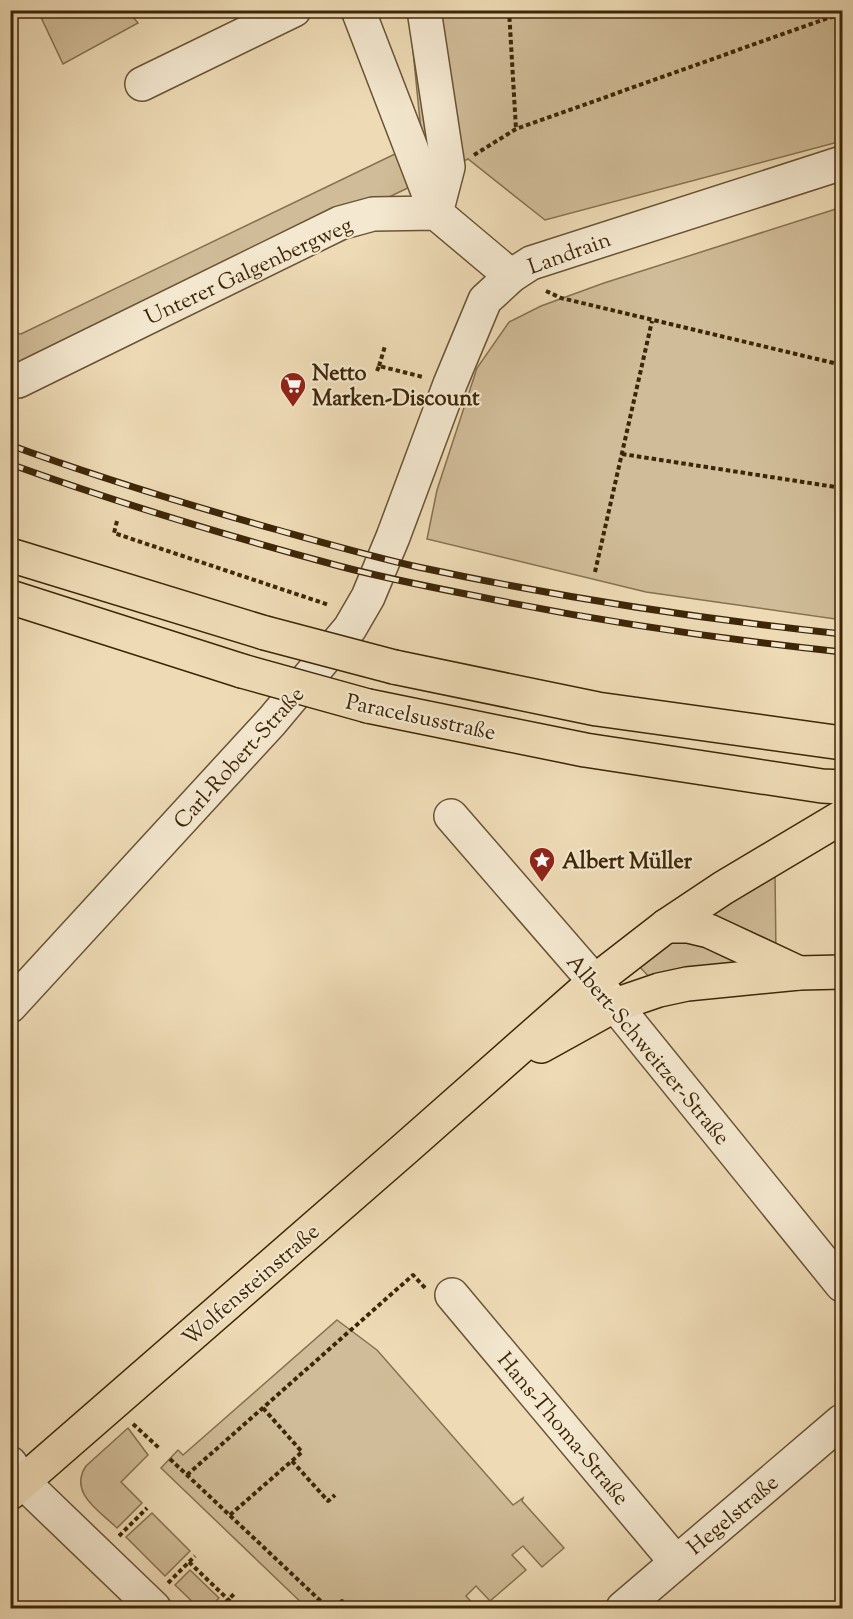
<svg xmlns="http://www.w3.org/2000/svg" width="853" height="1619" font-family="'Sorts Mill Goudy',serif">
<rect width="100%" height="100%" fill="#eedbb6"/>
<filter id="stains"><feTurbulence type="fractalNoise" baseFrequency=".00333" numOctaves="4"/><feColorMatrix values="0 0 0 0 .2 0 0 0 0 .09 0 0 0 0 .02 0 0 0 .5 -.17"/></filter>
<radialGradient id="worn" r=".72"><stop offset=".6" stop-color="#630" stop-opacity="0"/><stop offset="1" stop-color="#630" stop-opacity=".3"/></radialGradient>
<g fill="#d0bc98" stroke="#867150" stroke-width="1.5">
<polygon points="38,11 128,11 138,23 63,64"/>
<polygon points="409,11 842,11 842,141 545,220 468,159 11,379 10,332 21,334 422,141"/>
<polygon points="842,207 842,620 646,592 427,539 437,490 477,368 509,322 541,306 604,283"/>
<polygon points="775,873 776,955 700,917"/>
<polygon points="687,940 750,962 654,982 636,963 663,942"/>
<polygon points="337,1320 377,1350 513,1505 523,1498 522,1501 564,1548 542,1567 523,1546 512,1555 526,1570 490,1601 476,1586 466,1596 474,1605 470,1608 307,1608 161,1468 178,1450 183,1455"/>
<path d="M128,1428L148,1455L121,1482L142,1503L117,1528C100,1511 68,1493 86,1466Z"/>
<polygon points="152,1513 190,1551 165,1576 126,1537"/>
<polygon points="190,1570 219,1598 209,1608 199,1608 175,1585"/>
</g>
<g fill="none" stroke-linecap="round" stroke-linejoin="round">
<g stroke="#695333" stroke-width="36">
<g id="minor">
<polyline points="358,10 436,213"/>
<polyline points="424,10 448,167 436,213"/>
<polyline points="142,84 294,10"/>
<polyline points="10,380 18,381 340,223 373,214 436,213 511,276"/>
<polyline points="451,816 615,1005 842,1285"/>
<polyline points="10,1006 272,721 350,628 368,597 393,537 450,384 485,300 511,276 531,263 842,163"/>
<polyline points="452,1295 676,1562"/>
<polyline points="10,1463 23,1482 154,1608"/>
<polyline points="623,1608 842,1421"/>
</g>
</g>
<g stroke="#3d2607" stroke-width="36">
<g id="major">
<polyline points="10,555 265,633"/>
<polyline points="10,597 242,671"/>
<polyline points="394,667 597,709 842,743"/>
<polyline points="368,706 585,750 822,786 842,787"/>
<polyline points="666,926 688,926 709,931 799,973"/>
<polyline points="541,1046 615,1005 659,990 687,984 799,973 842,972"/>
<polyline points="10,1493 407,1147 595,981 666,926 723,888 842,817"/>
</g>
</g>
<g stroke="#3d2607" stroke-width="4" stroke-dasharray="4.5 3" stroke-linecap="butt">
<polyline points="509,10 516,129"/>
<polyline points="474,155 516,129 825,19 842,14"/>
<polyline points="546,291 561,298 842,365"/>
<polyline points="379,366 385,346"/>
<polyline points="377,371 379,366 423,377"/>
<polyline points="622,454 842,488"/>
<polyline points="117,521 114,533 329,605"/>
<polyline points="595,572 652,321"/>
<polyline points="133,1424 159,1448"/>
<polyline points="170,1459 328,1608"/>
<polyline points="292,1461 328,1501 335,1495"/>
<polyline points="187,1475 413,1275 426,1289"/>
<polyline points="230,1515 302,1452 263,1408"/>
<polyline points="119,1536 147,1508"/>
<polyline points="189,1562 237,1608"/>
<polyline points="168,1583 195,1556"/>
<polyline points="220,1608 234,1594"/>
<polyline points="334,1608 342,1601 350,1608"/>
</g>
<use href="#minor" stroke="#f4e8d0" stroke-width="33"/>
<use href="#major" stroke="#eedbb6" stroke-width="33"/>
<g stroke="#3d2607" stroke-width="7">
<g id="rail">
<path d="M10,445C97,477 185,504 274,529C321,542 369,556 418,567C558,597 700,619 842,634"/>
<path d="M10,464C118,503 228,536 339,566C384,578 430,587 476,596C597,621 719,639 842,652"/>
</g>
</g>
<use href="#rail" stroke="#f4e8d0" stroke-width="4.5" stroke-dasharray="14" stroke-linecap="butt"/>
<g stroke="#3d2607" stroke-width="36" stroke-linecap="butt">
<g id="major-bridge">
<polyline points="265,633 394,667"/>
<polyline points="242,671 368,706"/>
</g>
</g>
<use href="#major-bridge" stroke="#eedbb6" stroke-width="33"/>
</g>
<defs>
<g id="supermarket-pin" transform="scale(1.35)"><path d="M0 17L-7.5 6A9.5 9.5 0 1 1 7.5 6Z" fill="#8f2418" stroke="#f4e8d0"/><path d="M-6-5.5h2.5l.6 2H6L4.5 2H-2.5L-4.4-4H-6ZM-1.5 3.2a1.3 1.3 0 1 0 .1 0ZM3 3.2a1.3 1.3 0 1 0 .1 0Z" fill="#fff"/></g>
<g id="sight-pin" transform="scale(1.35)"><path d="M0 17L-7.5 6A9.5 9.5 0 1 1 7.5 6Z" fill="#8f2418" stroke="#f4e8d0"/><path d="M0-6L1.8-2.2L6-1.7L2.9 1.2L3.7 5.4L0 3.3L-3.7 5.4L-2.9 1.2L-6-1.7L-1.8-2.2Z" fill="#fff"/></g>
</defs>
<g fill-rule="evenodd">
<use href="#supermarket-pin" x="293" y="385"/>
<use href="#sight-pin" x="542" y="860"/>
</g>
<g text-anchor="middle" stroke-width="4.5" stroke-linejoin="round" paint-order="stroke">
<g font-size="22" fill="#3d2607" stroke="#f4e8d0">
<text transform="translate(569 252) rotate(-20)" y="8">Landrain</text>
<text transform="translate(248 270) rotate(-25)" y="8">Unterer Galgenbergweg</text>
<text transform="translate(421 716) rotate(12)" y="8">Paracelsusstraße</text>
<text transform="translate(238 757) rotate(-48)" y="8">Carl-Robert-Straße</text>
<text transform="translate(649 1049) rotate(50)" y="8">Albert-Schweitzer-Straße</text>
<text transform="translate(250 1284) rotate(-41)" y="8">Wolfensteinstraße</text>
<text transform="translate(564 1428) rotate(50)" y="8">Hans-Thoma-Straße</text>
<text transform="translate(732 1514) rotate(-40)" y="8">Hegelstraße</text>
</g>
<g font-size="22" font-weight="bold" fill="#3d2607" stroke="#f4e8d0" text-anchor="start">
<text x="312" y="380">Netto<tspan x="312" dy="25">Marken-Discount</tspan></text>
<text x="562" y="868">Albert Müller</text>
</g>
</g>
<rect width="853" height="1619" fill="none" stroke="#eedbb6" stroke-width="36"/>
<rect x="12" y="12" width="829" height="1595" fill="none" stroke="#3d2607" stroke-width="3"/>
<rect x="18" y="18" width="817" height="1583" fill="none" stroke="#3d2607" stroke-width="1.5"/>
<rect width="100%" height="100%" filter="url(#stains)"/>
<rect width="100%" height="100%" fill="url(#worn)"/>
</svg>
